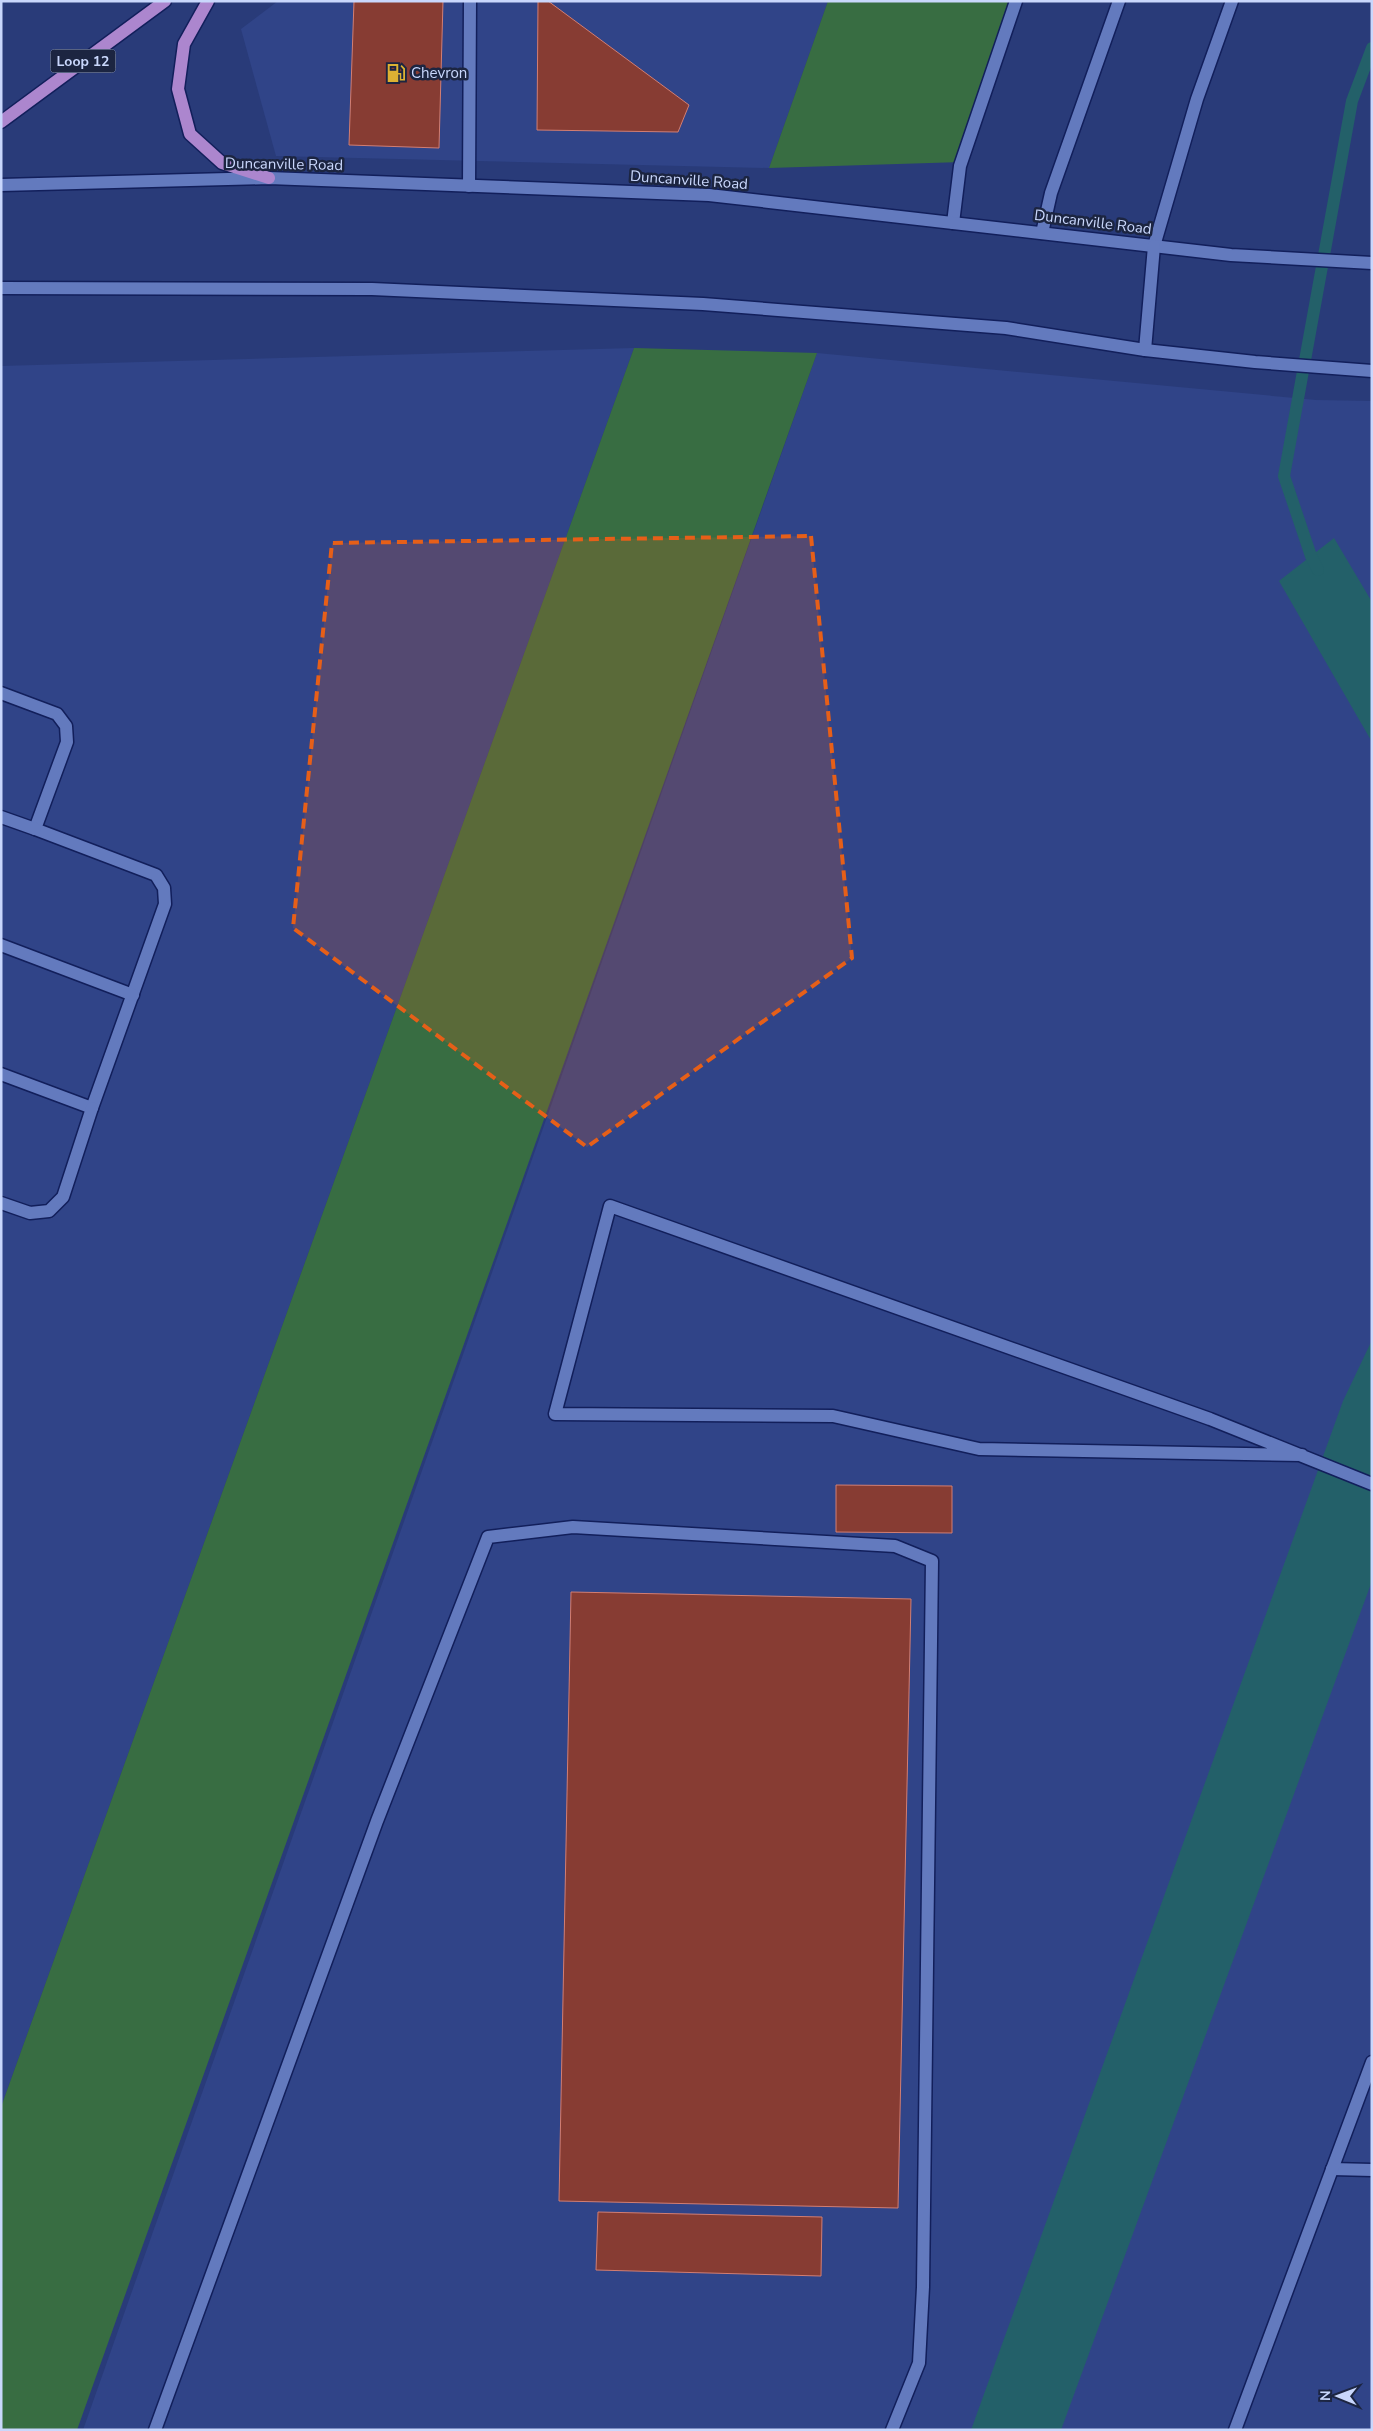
<svg xmlns="http://www.w3.org/2000/svg" width="1373" height="2431" font-family="'Nunito Sans',sans-serif">
<rect width="100%" height="100%" fill="#293b79"/>
<g fill="#304488">
<polygon points="278,1 828,1 769,168 276,156 241,29"/>
<polygon points="634,348 1,2107 1,366"/>
<polygon points="817,353 1316,400 1372,401 1372,2430 83,2430"/>
</g>
<g fill="#386d42">
<polygon points="828,1 1019,1 962,162 769,168"/>
<polygon points="634,348 817,353 77,2430 1,2430 1,2107"/>
</g>
<g fill="#236069">
<polygon points="1334,538 1372,602 1372,742 1279,581"/>
<polygon points="1372,1340 1372,1581 1061,2430 971,2430 1343,1401"/>
</g>
<g fill="none" stroke-linecap="round" stroke-linejoin="round">
<polyline stroke="#236069" stroke-width="12" points="1318,570 1311,556 1284,476 1352,101 1372,48"/>
</g>
<g fill="#873c33" stroke="#d37e72">
<polygon points="354,1 443,1 439,148 349,145"/>
<polygon points="538,1 548,1 689,105 678,132 537,130"/>
<polygon points="836,1485 952,1486 952,1533 836,1532"/>
<polygon points="571,1592 911,1599 898,2208 559,2201"/>
<polygon points="598,2212 822,2217 821,2276 596,2270"/>
</g>
<g fill="none" stroke-linecap="round" stroke-linejoin="round">
<g stroke="#121f5b" stroke-width="15">
<g id="lane">
<polyline points="469,186 470,1"/>
<polyline points="953,223 960,166 1016,1"/>
<polyline points="1042,233 1051,193 1119,1"/>
<polyline points="1154,246 1197,99 1232,1"/>
<polyline points="1,693 57,714 66,726 67,742 35,829 156,875 164,888 165,904 92,1108 1,1074"/>
<polyline points="1,817 35,829"/>
<polyline points="1,945 133,995"/>
<polyline points="1,1203 30,1213 49,1211 63,1197 92,1108"/>
<polyline points="1302,1455 979,1449 833,1416 555,1414 610,1206 1210,1419 1372,1484"/>
<polyline points="1332,2169 1372,2170"/>
<polyline points="155,2430 377,1821 488,1537 573,1527 895,1546 932,1561 923,2287 919,2363 892,2430"/>
<polyline points="1235,2430 1372,2062"/>
</g>
</g>
<g stroke="#121f5b" stroke-width="15">
<g id="secondary">
<polyline points="1,185 269,178 709,195 1231,255 1372,263"/>
<polyline points="1,288 372,289 703,304 1006,328 1145,350 1255,362 1372,371"/>
<polyline points="1145,350 1154,246"/>
</g>
</g>
<g stroke="#121f5b" stroke-width="15">
<g id="primary">
<polyline points="208,1 184,44 178,89 190,134 222,163 269,178"/>
<polyline points="1,122 165,1"/>
</g>
</g>
<use href="#lane" stroke="#637abe" stroke-width="12"/>
<use href="#secondary" stroke="#637abe" stroke-width="12"/>
<use href="#primary" stroke="#ac86ce" stroke-width="12"/>
</g>
<path fill="#e65f18" fill-opacity="0.2" stroke="#e65f18" stroke-width="4" stroke-dasharray="10 6" stroke-linejoin="round" d="M811,536L852,958L587,1147L293,928L332,543Z"/>
<defs>
<g id="fuel-bare" transform="scale(1.5)"><path d="M-5.5-6h7V0h2V4h1.3V-2.5L3-4.5l.8-.8L6-3V5H2.5V1h-1V6h-7ZM-4.2-4.7v3.2H.2V-4.7Z" fill="#ddb133" stroke="#1c2541" stroke-width="2.5" paint-order="stroke"/></g>
</defs>
<g fill-rule="evenodd">
<use href="#fuel-bare" x="396" y="73"/>
</g>
<g text-anchor="middle" stroke-width="5" stroke-linejoin="round" paint-order="stroke">
<rect fill="#1c2541" stroke="#95a2c4" stroke-width="1" x="50.5" y="49.5" width="65" height="23" rx="4"/>
<g font-size="14" font-weight="bold" fill="#c9d7fc">
<text x="83" y="66">Loop 12</text>
</g>
<g font-size="15" fill="#c9d7fc" stroke="#1c2541" text-anchor="start">
<text x="411" y="78">Chevron</text>
</g>
<g font-size="15" fill="#c9d7fc" stroke="#1c2541">
<text transform="translate(284 164) rotate(1)" y="5">Duncanville Road</text>
<text transform="translate(689 180) rotate(4)" y="5">Duncanville Road</text>
<text transform="translate(1093 222) rotate(7)" y="5">Duncanville Road</text>
</g>
</g>
<rect width="1373" height="2431" fill="none" stroke="#c9d7fc" stroke-width="5"/>
<g transform="translate(1338 2396) rotate(271)" stroke="#1c2541" stroke-width="4" paint-order="stroke">
<path d="M0-4L9 19L0 12L-9 19Z" fill="#c9d7fc"/>
<text y="-8" font-size="14" font-weight="bold" text-anchor="middle" fill="#c9d7fc">N</text>
</g>
</svg>
